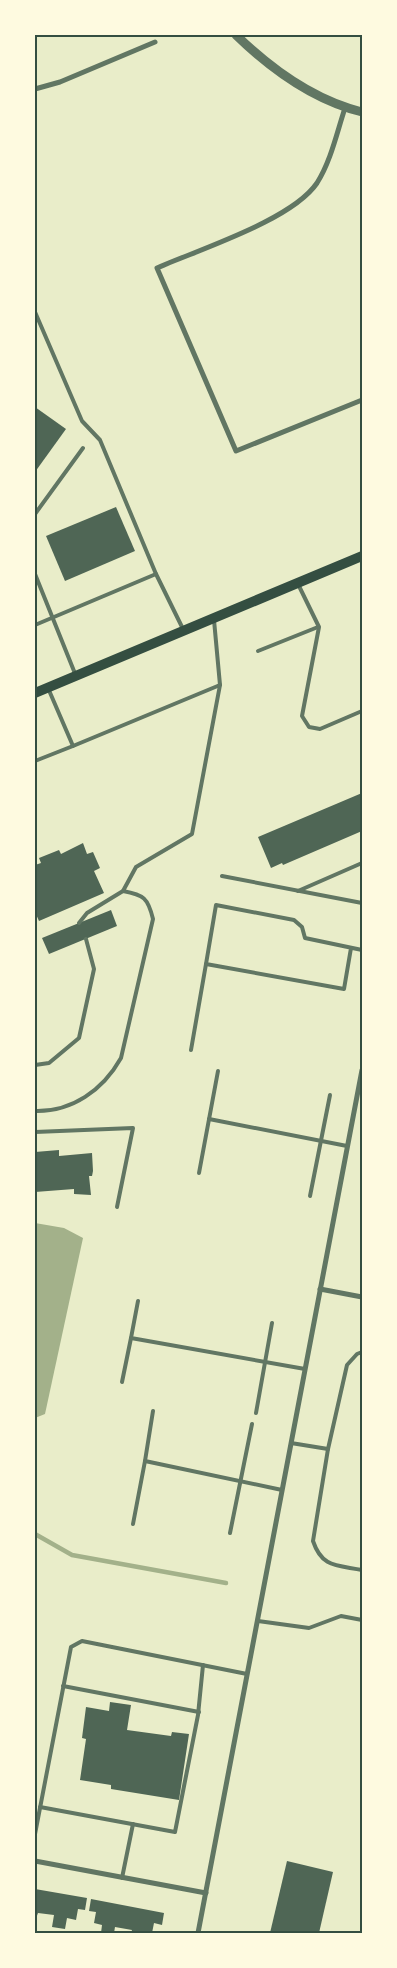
<svg xmlns="http://www.w3.org/2000/svg" width="397" height="1968" font-family="Commissioner,sans-serif">
<rect width="100%" height="100%" fill="#e9edc9"/>
<polygon fill="#a3b18a" points="35,1223 64,1228 83,1238 45,1414 35,1418"/>
<g fill="none" stroke-linecap="round" stroke-linejoin="round">
<polyline stroke="#a3b18a" stroke-width="4.5" points="35,1534 72,1555 226,1583"/>
</g>
<g fill="#4f6655">
<polygon points="35,407 66,429 35,472"/>
<polygon points="116,507 135,551 65,581 46,536"/>
<polygon points="362,793 362,831 283,865 282,863 271,868 258,837"/>
<polygon points="83,843 87,854 93,852 100,868 94,871 104,893 39,921 35,912 35,865 41,863 39,858 59,850 61,854"/>
<polygon points="111,910 117,926 49,954 42,938"/>
<polygon points="59,1150 59,1156 92,1153 93,1171 92,1176 89,1176 91,1195 74,1194 74,1189 35,1192 35,1152"/>
<polygon points="110,1702 131,1705 127,1730 171,1736 172,1732 189,1734 179,1800 111,1789 111,1785 80,1780 86,1739 82,1738 86,1707 109,1711"/>
<polygon points="287,1861 333,1872 319,1933 270,1933"/>
<polygon points="35,1889 87,1898 85,1910 78,1909 76,1920 67,1918 65,1929 52,1927 54,1915 38,1913 35,1921"/>
<polygon points="91,1899 164,1913 162,1925 154,1923 152,1933 131,1933 132,1930 115,1927 114,1933 101,1933 102,1925 94,1923 96,1912 89,1911"/>
</g>
<g fill="none" stroke-linecap="round" stroke-linejoin="round">
<g stroke="#617663" stroke-width="4">
<polyline points="35,312 82,421 100,440 156,574 183,629"/>
<polyline points="35,514 83,448"/>
<polyline points="35,574 76,676"/>
<polyline points="298,584 319,627 302,716 309,727 320,729 362,711"/>
<polyline points="35,625 156,574"/>
<polyline points="258,651 318,627"/>
<polyline points="73,746 220,685"/>
<polyline points="35,761 73,746 48,688"/>
<polyline points="222,876 362,903"/>
<polyline points="298,891 362,863"/>
<polyline points="79,923 87,913 123,891 136,867 192,834 220,685 214,620"/>
<polyline points="351,948 344,989 206,964 216,905 294,920 302,927 305,938 362,950"/>
<polyline points="191,1050 206,964"/>
<polyline points="35,1065 49,1063 79,1038 94,969 86,939"/>
<path d="M35,1111C72,1112 103,1090 121,1058L153,919C148,898 144,895 123,891"/>
<polyline points="209,1119 347,1146"/>
<polyline points="35,1132 133,1128 117,1207"/>
<polyline points="199,1173 218,1071"/>
<polyline points="310,1196 330,1095"/>
<polyline points="138,1301 131,1338 305,1369"/>
<polyline points="122,1382 131,1338"/>
<polyline points="153,1411 145,1461 282,1490"/>
<polyline points="256,1413 272,1323"/>
<polyline points="291,1443 328,1449 347,1365 357,1354 362,1352"/>
<path d="M328,1449L313,1541C322,1568 337,1565 362,1570"/>
<polyline points="133,1524 145,1461"/>
<polyline points="230,1533 252,1424"/>
<polyline points="258,1621 309,1628 341,1616 362,1620"/>
<polyline points="63,1686 199,1712"/>
<polyline points="40,1807 175,1832 198,1715 203,1665"/>
<polyline points="35,1834 71,1647 82,1641 247,1674"/>
<polyline points="122,1878 133,1824"/>
</g>
<g stroke="#617663" stroke-width="5">
<polyline points="35,89 60,82 155,42"/>
<path d="M345,108C337,132 331,161 317,183C292,220 200,249 157,268L236,451L362,400"/>
<polyline points="320,1289 362,1297"/>
<polyline points="35,1861 206,1893"/>
<polyline points="198,1933 362,1070"/>
</g>
<path stroke="#617663" stroke-width="9" d="M236,35C272,70 313,100 362,112"/>
<polyline stroke="#344e41" stroke-width="10" points="35,693 362,556"/>
</g>
<rect width="397" height="1968" fill="none" stroke="#fefae0" stroke-width="72"/>
<rect x="36" y="36" width="325" height="1896" fill="none" stroke="#344e41" stroke-width="2"/>
</svg>
